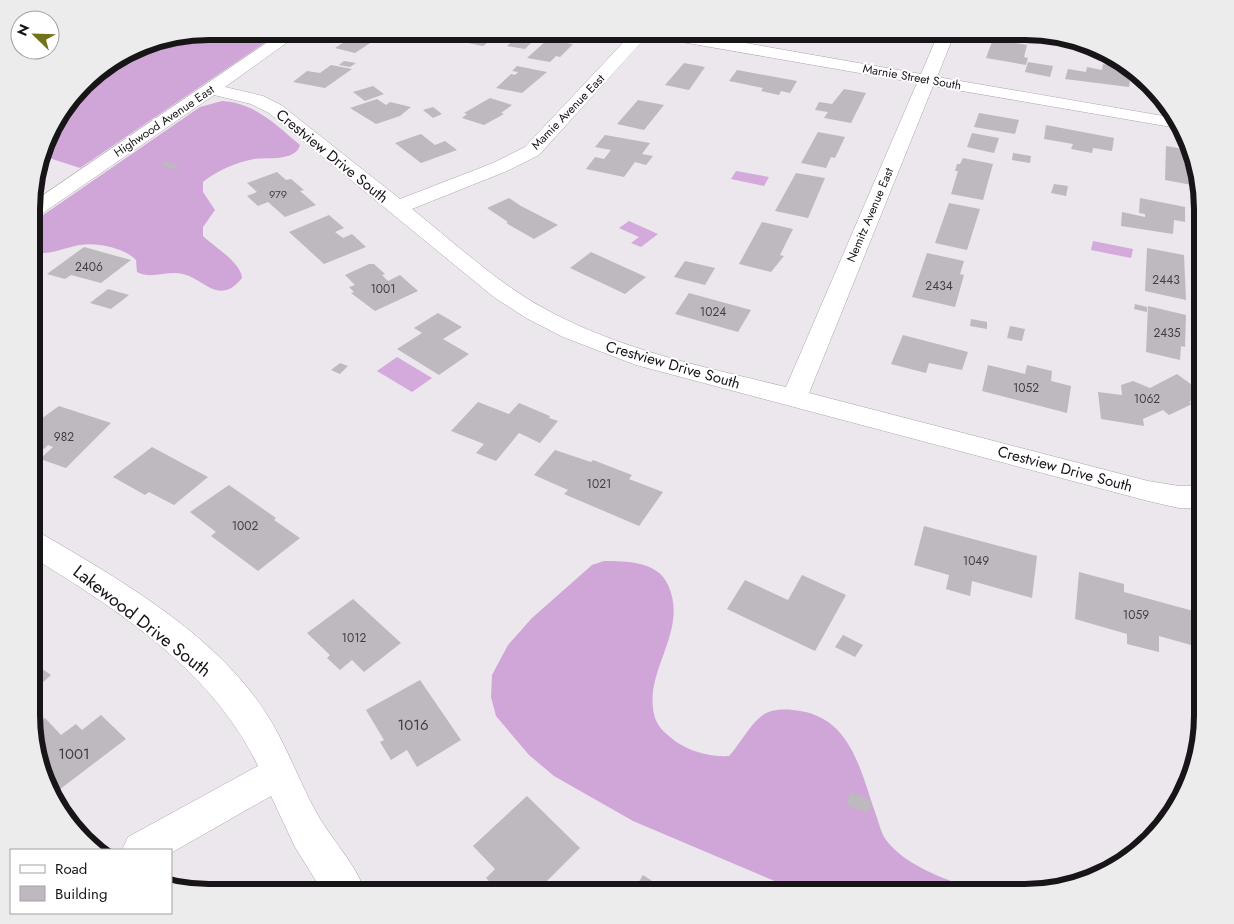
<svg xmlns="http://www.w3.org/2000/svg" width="1234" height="924" font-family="Jost,sans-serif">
<rect width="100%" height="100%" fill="#ece6ed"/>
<g fill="#d0a5d7">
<polygon points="209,31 282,31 80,168 43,156 55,120 92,75 151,41"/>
<path d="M222,101C255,103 275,124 300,145C295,162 267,157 254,159C237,162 216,171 203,182V192L215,210L203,227V236C214,247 241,262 242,278C219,306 206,280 183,274C167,270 152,280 137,272L136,260C125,248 96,242 80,245C63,248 50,255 33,253V222L200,107Z"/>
<path d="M604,561C625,561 658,561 668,585C689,631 644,669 654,714C656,726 666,734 675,741C690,752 711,757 729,756C741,743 749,725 763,715C772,708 789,709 800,711C852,719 861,773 876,815C879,823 881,833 886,840C908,869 951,880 982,893H803L633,821L554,776L529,755L496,716L491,697L492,675L508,645L532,618L592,565Z"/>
</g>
<g fill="#d4a9dc">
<polygon points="736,171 769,177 764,186 731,179"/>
<polygon points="629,221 658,234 641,247 631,243 639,237 619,228"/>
<polygon points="1093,241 1133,249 1131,258 1091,250"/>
<polygon points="397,357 432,378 412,392 377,371"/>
</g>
<g fill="#beb8bf">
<polygon points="341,31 372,31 384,34 355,53 335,48 349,39 334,35"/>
<polygon points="446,31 473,31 470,33 494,38 483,46 438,37"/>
<polygon points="846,32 899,32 895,39 872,36 868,43 842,39"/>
<polygon points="517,37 534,40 525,49 507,46"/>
<polygon points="993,39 1027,45 1024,57 1028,58 1026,65 986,58"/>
<polygon points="547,40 573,44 560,57 556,56 550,62 527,58"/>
<polygon points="344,61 356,63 350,67 339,65"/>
<polygon points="1028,62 1053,66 1050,77 1025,72"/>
<polygon points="684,63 705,67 689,90 665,85"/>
<polygon points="1103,64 1132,69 1129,87 1065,79 1068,69 1086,72 1087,67 1102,70"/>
<polygon points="331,65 352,69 325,88 293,82 307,71 320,73"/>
<polygon points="517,66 547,72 522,93 496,88 511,74 515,75 518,72 512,71"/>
<polygon points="737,70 797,81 790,93 781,91 779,95 761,91 763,88 729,81"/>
<polygon points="373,86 384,94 365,101 353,92"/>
<polygon points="844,89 866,93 851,123 824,118 828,112 815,110 819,102 832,104"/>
<polygon points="490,98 512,105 501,113 504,114 484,125 462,118 467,114 464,113"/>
<polygon points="377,99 386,105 390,102 411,107 400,116 376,124 350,108"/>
<polygon points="638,100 664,105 644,130 617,124"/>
<polygon points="433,107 442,114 433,118 423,110"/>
<polygon points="979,113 1019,120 1015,134 974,127"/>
<polygon points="1046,125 1114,138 1112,151 1093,148 1092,153 1071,149 1073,144 1044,139"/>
<polygon points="818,132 845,137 835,158 831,157 826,168 801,163"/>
<polygon points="972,133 999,138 994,153 967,147"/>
<polygon points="421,134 435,145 445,141 457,150 421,163 395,143"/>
<polygon points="605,135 650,143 642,154 653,156 646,165 635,162 624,177 586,169 595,157 604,159 611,150 595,147"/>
<polygon points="1166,146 1189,150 1197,186 1165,180"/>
<polygon points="1013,153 1031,156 1030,163 1012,160"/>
<polygon points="963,158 993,164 983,200 951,194 958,171 955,171 957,164 960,164"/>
<polygon points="166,162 180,165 174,169 161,166"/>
<polygon points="277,172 286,180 291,179 304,190 300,191 316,205 285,217 268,202 258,206 247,196 257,192 247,183"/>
<polygon points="796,173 825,178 808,218 775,211"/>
<polygon points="1054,184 1068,186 1066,196 1051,193"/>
<polygon points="509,198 521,206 558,225 534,239 506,223 508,222 487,208"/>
<polygon points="1140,198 1185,207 1185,222 1174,220 1173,234 1121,226 1122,212 1145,217 1145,214 1139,213"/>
<polygon points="949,203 980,209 967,250 935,243"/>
<polygon points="329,215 344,228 335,232 343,238 352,234 366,247 324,264 289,232"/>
<polygon points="762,222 793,229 780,255 784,256 771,272 739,264"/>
<polygon points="84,247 131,260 101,283 71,275 65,279 47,274"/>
<polygon points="1147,248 1184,255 1186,300 1145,291"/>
<polygon points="591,252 646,277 625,294 570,268"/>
<polygon points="927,253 964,261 960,274 964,275 955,307 912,297"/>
<polygon points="685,261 715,268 705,285 674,277"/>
<polygon points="369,264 374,264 385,274 382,275 388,281 400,275 418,291 375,311 351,293 354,292 349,287 355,285 345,275"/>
<polygon points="108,289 129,295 111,309 90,303"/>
<polygon points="689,293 751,310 738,332 675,314"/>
<polygon points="1135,304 1147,307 1147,312 1134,309"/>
<polygon points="1148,306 1186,315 1185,347 1181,346 1180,360 1146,352"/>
<polygon points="438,313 462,327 443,339 469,354 439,375 397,349 422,333 414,328"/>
<polygon points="971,319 987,322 987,329 970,326"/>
<polygon points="1010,326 1025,329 1022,341 1007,338"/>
<polygon points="903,335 968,352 962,370 929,363 926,373 891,364"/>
<polygon points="340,363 348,366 340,374 331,370"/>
<polygon points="988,365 1025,374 1027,365 1052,371 1051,381 1071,386 1067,413 982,391"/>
<polygon points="1177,374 1203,393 1203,395 1189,402 1192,404 1169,415 1163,410 1143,419 1144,426 1101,419 1098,392 1122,395 1121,385 1133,381 1150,388"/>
<polygon points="478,402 509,414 519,403 550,416 549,418 558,421 540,443 519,433 496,461 476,453 484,444 451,431"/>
<polygon points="59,406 111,423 66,468 40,459 53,447 48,445 44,449 32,446 32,428 34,424"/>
<polygon points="152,447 208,477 174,505 149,492 145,495 113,477"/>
<polygon points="555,450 591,462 593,460 632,475 629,479 663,492 639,526 564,494 568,490 534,475"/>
<polygon points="229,485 276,518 274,520 300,538 258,571 211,536 216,532 190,512"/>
<polygon points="924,526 1037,556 1032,598 972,581 970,596 946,589 949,575 914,565"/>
<polygon points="1079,572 1124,584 1124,592 1197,612 1198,647 1159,636 1159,652 1127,644 1127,634 1075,619"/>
<polygon points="802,575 846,595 815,651 727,609 745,580 788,600"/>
<polygon points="353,599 401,643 364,672 352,660 340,670 327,658 330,655 307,633"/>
<polygon points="843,635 863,645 855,657 835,647"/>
<polygon points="32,662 51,675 32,692"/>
<polygon points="420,680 461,740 417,767 407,750 391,760 380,742 384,740 366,710"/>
<polygon points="101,715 126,739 51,796 32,728 45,718 61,735 76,724 82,730"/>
<polygon points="850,792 871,800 868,813 846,805"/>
<polygon points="527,796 580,848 535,893 500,893 486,878 495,869 473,846"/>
<polygon points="643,875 670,893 632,893"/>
</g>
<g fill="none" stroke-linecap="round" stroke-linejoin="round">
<g stroke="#aca6ad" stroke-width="1">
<g id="minor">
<path d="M284,31H303L225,87L263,96L281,105L400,199L493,163L525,147L634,31H677L921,74L939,32H955L937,77L1175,118L1183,129L933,86L809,393L1148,481L1179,486H1203V508H1179L1148,501L636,365L563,337L528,319L495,298L269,113L251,104L214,95L40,215L33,217V202ZM647,36L917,83L786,387C704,367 620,350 545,309C497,283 455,243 412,209L507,171L539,155Z"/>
<path d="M32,531L42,534C121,580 216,635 266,713C286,744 298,779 316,812C330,838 357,865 365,892H323L295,847L271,796L171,853V850H122L128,837L258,766C213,671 118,610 32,557Z"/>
</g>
</g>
<use href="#minor" fill="#fff" fill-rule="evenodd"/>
</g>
<g text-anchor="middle" stroke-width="4" stroke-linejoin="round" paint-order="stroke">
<g font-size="11" fill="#423e42">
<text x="278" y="198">979</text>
</g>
<g font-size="12" fill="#181518" stroke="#fff">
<text transform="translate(912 77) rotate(10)" y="4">Marnie Street South</text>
<text transform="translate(568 112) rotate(-46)" y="4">Mamie Avenue East</text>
<text transform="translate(164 121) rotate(-34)" y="4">Highwood Avenue East</text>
<text transform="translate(870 215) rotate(-67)" y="4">Nemitz Avenue East</text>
</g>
<g font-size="12" fill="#423e42">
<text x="89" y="271">2406</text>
<text x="1166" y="284">2443</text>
<text x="939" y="290">2434</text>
<text x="383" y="293">1001</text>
<text x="713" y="316">1024</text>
<text x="1167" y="337">2435</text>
<text x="1026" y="392">1052</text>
<text x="1147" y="403">1062</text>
<text x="64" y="441">982</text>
<text x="599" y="488">1021</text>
<text x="245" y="530">1002</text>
<text x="976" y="565">1049</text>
<text x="1136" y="619">1059</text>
<text x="354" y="642">1012</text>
</g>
<g font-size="15" fill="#181518" stroke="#fff">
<text transform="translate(332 156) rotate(39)" y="5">Crestview Drive South</text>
<text transform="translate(673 365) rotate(16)" y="5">Crestview Drive South</text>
<text transform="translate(1065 469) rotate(15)" y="5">Crestview Drive South</text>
</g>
<g font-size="15" fill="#423e42">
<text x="413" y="730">1016</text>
<text x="74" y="759">1001</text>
</g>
<g font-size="18" fill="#181518" stroke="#fff">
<text transform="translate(142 621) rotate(38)" y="6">Lakewood Drive South</text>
</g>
</g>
<path d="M0 0H1234V924H0ZM209 40H1025A169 169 0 0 1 1194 209V715A169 169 0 0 1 1025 884H209A169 169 0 0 1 40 715V209A169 169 0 0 1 209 40Z" fill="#edeced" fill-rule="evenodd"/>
<path fill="none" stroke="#181518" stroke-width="6" d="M209 40H1025A169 169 0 0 1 1194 209V715A169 169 0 0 1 1025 884H209A169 169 0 0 1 40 715V209A169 169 0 0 1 209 40Z"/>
<rect x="10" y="849" width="162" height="65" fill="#ffffff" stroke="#a3a1a3"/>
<rect x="20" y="865" width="25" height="8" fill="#ffffff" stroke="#a3a1a3"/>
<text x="55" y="874" font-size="15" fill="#181518">Road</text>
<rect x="20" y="886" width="25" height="15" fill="#beb8bf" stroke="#a3a1a3"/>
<text x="55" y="899" font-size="15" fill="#181518">Building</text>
<g transform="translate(35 35) rotate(293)"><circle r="24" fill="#ffffff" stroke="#a3a1a3"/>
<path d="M0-4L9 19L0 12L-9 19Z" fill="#707319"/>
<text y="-8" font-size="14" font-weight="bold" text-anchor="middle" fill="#181518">N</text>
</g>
</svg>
